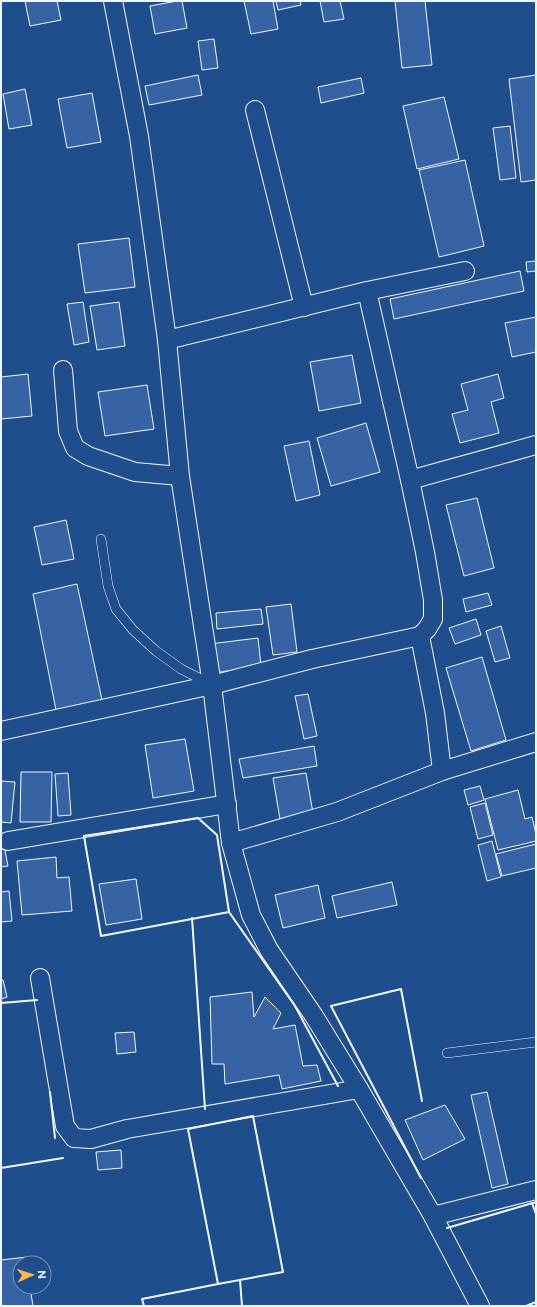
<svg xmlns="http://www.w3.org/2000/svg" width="537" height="1307" font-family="Figtree,sans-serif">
<rect width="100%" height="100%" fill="#1f4e8c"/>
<g fill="#3563a3" stroke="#f2f6ff">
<polygon points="25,1 57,1 61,20 30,26"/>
<polygon points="177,1 182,1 187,28 155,34 150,6"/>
<polygon points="244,1 273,1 278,29 251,34"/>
<polygon points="276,1 300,1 301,5 278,10"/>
<polygon points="320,1 340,1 344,19 324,22"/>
<polygon points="395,1 425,1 432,65 402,68"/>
<polygon points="214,39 218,68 202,70 198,41"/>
<polygon points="198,75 202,95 149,105 145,86"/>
<polygon points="536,75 536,180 521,182 509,79"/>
<polygon points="361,78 364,93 321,103 318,87"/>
<polygon points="25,89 32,125 9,129 3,94"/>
<polygon points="92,93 101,142 67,148 58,99"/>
<polygon points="444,97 459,159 417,169 403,106"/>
<polygon points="510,126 516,178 500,180 493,128"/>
<polygon points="465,160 484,246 439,257 419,170"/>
<polygon points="129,238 135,287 85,293 78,244"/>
<polygon points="536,261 536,271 527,272 526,262"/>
<polygon points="520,271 524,291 394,319 390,299"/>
<polygon points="83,302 89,342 74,345 67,304"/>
<polygon points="119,302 125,346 97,350 90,306"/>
<polygon points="536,317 536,352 512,357 505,323"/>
<polygon points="352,355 361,403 319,411 310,362"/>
<polygon points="28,374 32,416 1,419 1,377"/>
<polygon points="498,374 504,398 491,402 499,433 460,443 452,414 468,410 461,384"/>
<polygon points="147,385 154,429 105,436 98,392"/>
<polygon points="366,423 380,472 331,486 317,438"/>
<polygon points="309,441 320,495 296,501 284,446"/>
<polygon points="477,498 494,568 464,576 446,505"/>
<polygon points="66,520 74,559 42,565 34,527"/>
<polygon points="77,584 102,700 56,710 33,594"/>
<polygon points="488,593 492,605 466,612 463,599"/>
<polygon points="291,604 297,652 273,655 266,607"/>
<polygon points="261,609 263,624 217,629 216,613"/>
<polygon points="476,619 481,635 455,644 449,628"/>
<polygon points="501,626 510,658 495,662 486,631"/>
<polygon points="258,638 261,666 214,673 210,644"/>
<polygon points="482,657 506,740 471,751 446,668"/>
<polygon points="308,694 317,736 304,739 295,696"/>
<polygon points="185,739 194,791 153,798 145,745"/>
<polygon points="314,746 317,766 243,778 239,759"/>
<polygon points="21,772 52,772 51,822 20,822"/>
<polygon points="68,773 71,815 58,816 55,774"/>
<polygon points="306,773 313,813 280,819 273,778"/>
<polygon points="1,781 15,782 11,823 1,822"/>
<polygon points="480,786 484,800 468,805 464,790"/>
<polygon points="518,790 525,819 532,817 536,834 536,841 498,850 485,799"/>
<polygon points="485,803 493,835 478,839 470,807"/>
<polygon points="492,841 501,877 487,881 478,845"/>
<polygon points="536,844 536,868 502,876 496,854"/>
<polygon points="4,845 8,866 1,867 1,846"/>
<polygon points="56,857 57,878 69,877 72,911 22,915 17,861"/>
<polygon points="136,879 142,919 106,925 99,884"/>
<polygon points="392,882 397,905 337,918 332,896"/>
<polygon points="318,885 325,918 283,928 275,895"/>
<polygon points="9,891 12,921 1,922 1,892"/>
<polygon points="1,980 3,980 7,997 1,999"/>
<polygon points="252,992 254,1017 265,997 281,1013 273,1029 295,1025 303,1066 317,1065 321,1081 282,1089 279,1075 225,1084 224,1064 212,1064 210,997"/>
<polygon points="134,1032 136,1052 117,1054 115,1033"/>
<polygon points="487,1092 508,1184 492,1188 471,1095"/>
<polygon points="445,1105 465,1139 423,1160 405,1120"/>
<polygon points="121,1150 122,1168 98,1170 96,1152"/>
<polygon points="27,1257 28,1263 20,1263 20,1287 30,1287 33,1306 1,1306 1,1260"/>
</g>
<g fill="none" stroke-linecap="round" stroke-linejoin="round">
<g stroke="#f2f6ff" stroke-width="10">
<g id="lane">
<polyline points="101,539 108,586 116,609 133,630 156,651 181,669 211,684"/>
<polyline points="447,1053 536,1042"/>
</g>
</g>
<g stroke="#f2f6ff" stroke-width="20">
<g id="street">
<polyline points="113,1 139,136 167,340 180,476 212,685 231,843 251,915 269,950 314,1016 359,1089 433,1216 480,1306"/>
<polyline points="255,110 304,307"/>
<polyline points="367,291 410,480 425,552 433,600 433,619 427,629 420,636"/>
<polyline points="167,340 367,291 465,271"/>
<polyline points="63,370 68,431 75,448 88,456 135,472 180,476"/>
<polyline points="410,480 536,445"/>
<polyline points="1,731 212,685 312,659 420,636 435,713 442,771"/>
<polyline points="8,841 227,804"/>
<polyline points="231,843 337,812 442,771 536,742"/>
<polyline points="40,978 65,1126 74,1138 91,1139 127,1129 359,1089"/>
<polyline points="433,1216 536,1190"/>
</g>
</g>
<use href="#lane" stroke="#1f4e8c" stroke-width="9"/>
<use href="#street" stroke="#1f4e8c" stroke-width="18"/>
<g stroke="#f2f6ff" stroke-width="2">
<polygon points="198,818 217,835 229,912 101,936 84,836"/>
<polyline points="229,912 295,1006 338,1086"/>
<polyline points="192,918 205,1109"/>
<polyline points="1,1003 37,1000"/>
<polyline points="50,1092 55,1138"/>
<polygon points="253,1116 283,1272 218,1284 188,1129"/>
<polyline points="1,1168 63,1158"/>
<polyline points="421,1178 331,1006 401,989 422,1101"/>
<polyline points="532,1203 536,1214"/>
<polyline points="447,1228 536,1202"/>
<polyline points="240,1280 242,1306"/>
<polyline points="144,1306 142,1299 218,1284"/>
<polyline points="526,1306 536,1302"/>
</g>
</g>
<rect width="537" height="1307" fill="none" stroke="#f2f6ff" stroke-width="4"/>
<g transform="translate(32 1275) rotate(87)"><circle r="19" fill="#1f4e8c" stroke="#7391ba"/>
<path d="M0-3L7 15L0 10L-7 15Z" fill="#ffb74d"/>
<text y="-6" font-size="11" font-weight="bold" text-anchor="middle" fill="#f2f6ff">N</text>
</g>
</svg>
